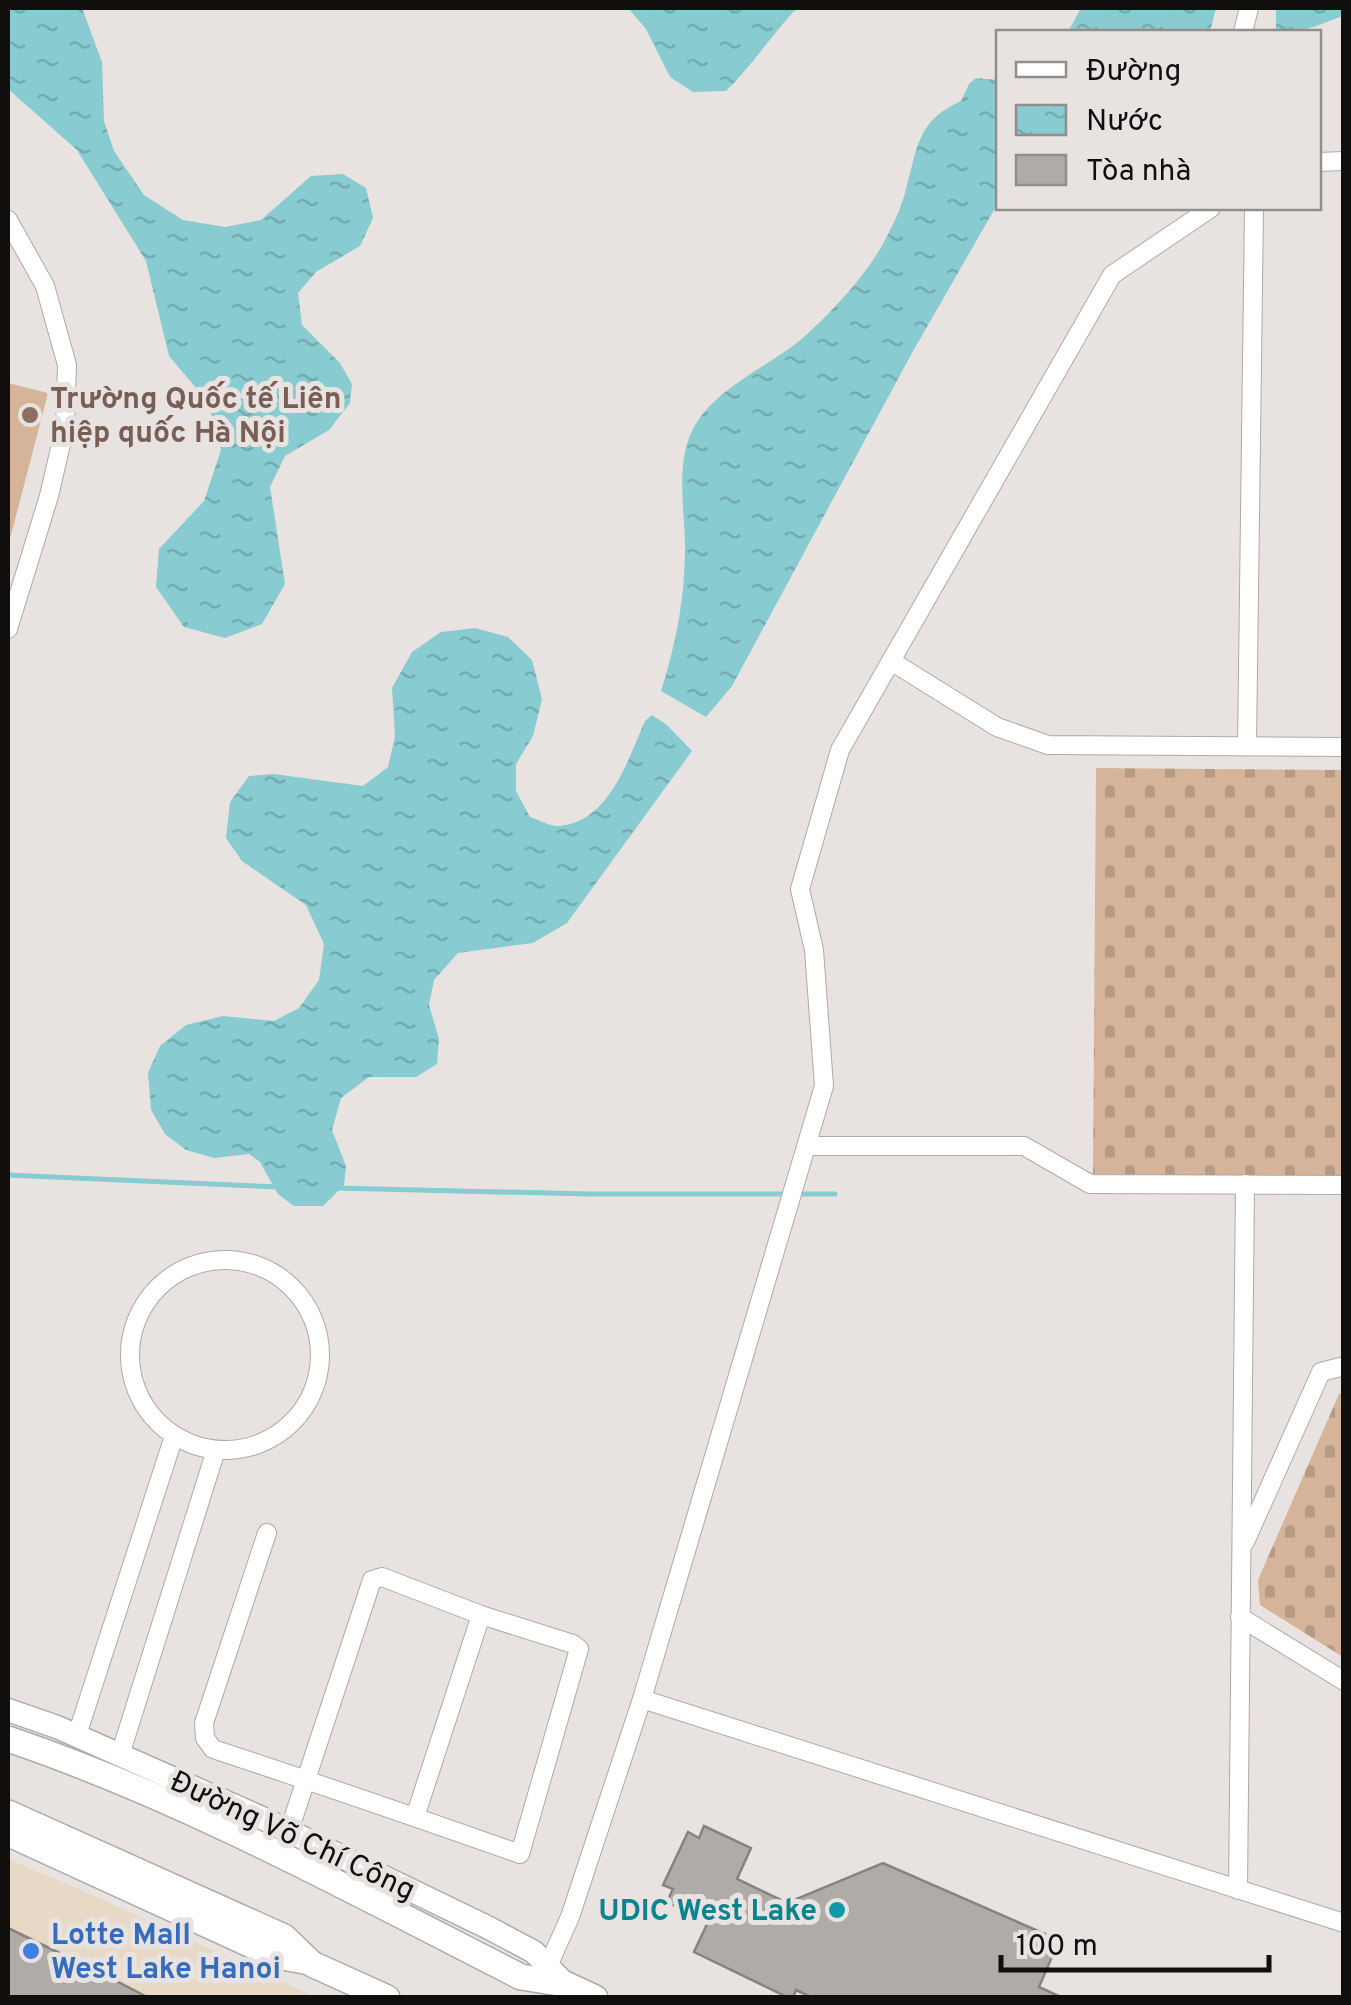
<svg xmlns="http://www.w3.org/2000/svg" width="1351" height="2005" font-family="Overpass,sans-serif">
<defs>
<pattern id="cemetery-stones" width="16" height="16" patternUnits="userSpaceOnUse" patternTransform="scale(2.5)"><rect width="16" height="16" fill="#d5b499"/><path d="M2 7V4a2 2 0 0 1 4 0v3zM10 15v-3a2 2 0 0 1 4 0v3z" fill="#b69a83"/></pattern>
<pattern id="water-ripples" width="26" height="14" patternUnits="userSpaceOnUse" patternTransform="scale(2.5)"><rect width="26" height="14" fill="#88cbd0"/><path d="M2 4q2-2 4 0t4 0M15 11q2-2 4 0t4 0" fill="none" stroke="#74adb1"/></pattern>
</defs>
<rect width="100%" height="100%" fill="#e8e3e0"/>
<polygon fill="#e8d8c6" points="8,1859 88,1893 316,1997 8,1997"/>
<g fill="url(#cemetery-stones)">
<polygon points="1096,768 1343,770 1343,1179 1093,1174"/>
<polygon points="1343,1392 1344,1392 1343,1657 1260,1605 1258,1580 1339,1394"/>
</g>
<polygon fill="#d5b499" points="8,383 48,393 10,539 8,539"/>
<g fill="url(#water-ripples)">
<polygon points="8,8 82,8 102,62 104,121 114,151 144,195 183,220 225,227 261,220 311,176 343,174 366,188 373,218 360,246 316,272 298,293 302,325 340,363 352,384 350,403 329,430 285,456 270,487 285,584 262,624 225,638 184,627 156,587 159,549 204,501 221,450 208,402 169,356 146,261 77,150 8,89"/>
<path d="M628,8H797C772,34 753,65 726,91L693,92L670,77L646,29Z"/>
<polygon points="1081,8 1216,8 1210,32 1068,32"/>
<path d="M1276,8H1343V16C1321,23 1299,37 1276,30Z"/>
<path d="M976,78L998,80V203L912,353L732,686L706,717L661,691C676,644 685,598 685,548C685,515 677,474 688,441C705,390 768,369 805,336C832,312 867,274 884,242C892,227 901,209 905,193C918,149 915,122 961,101L969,84Z"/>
<path d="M475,628L508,637L532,660L542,699L533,736L516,764V791L530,817C539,820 551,827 560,826C610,821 628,759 645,721L652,715L667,725L692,751L567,923L533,943L458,953L434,980L429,1005L439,1039L437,1064L416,1077H369L341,1098L332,1130L346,1166L344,1185L323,1206H294L278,1194L260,1162L249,1154L214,1158L186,1150L165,1134L151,1110L148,1073L160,1046L186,1025L223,1016L274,1021L299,1008L319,980L324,944L306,905L242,861L226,838L230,802L249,776L274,774L363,786L388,767L395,736L392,688L412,652L441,632Z"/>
</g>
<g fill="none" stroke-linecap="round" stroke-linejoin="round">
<g stroke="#88cbd0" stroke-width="5">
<polyline points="8,1175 279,1187"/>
<polyline points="335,1188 589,1194 835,1194"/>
</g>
</g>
<g fill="#afaba7" stroke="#86827f" stroke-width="2.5">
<polygon points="704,1826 751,1848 737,1879 787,1903 883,1863 1045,1934 1041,1944 1055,1950 1039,1987 1063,1998 813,1998 796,1990 793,1998 789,1998 694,1952 708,1922 667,1902 673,1889 663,1885 688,1832 699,1838"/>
<polygon points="8,1928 101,1973 149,1998 8,1998"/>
</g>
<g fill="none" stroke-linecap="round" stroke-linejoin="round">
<g stroke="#aeaaa6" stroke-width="20">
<g id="minor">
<polyline points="1243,32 1249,8"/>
<polyline points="1318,162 1344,161"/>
<polyline points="8,220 45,286 67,365 65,427 49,496 8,629"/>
<polyline points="891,661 997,727 1048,745 1344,747"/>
<polyline points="1247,746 1254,208"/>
<polyline points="807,1146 1024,1146 1090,1184 1344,1185"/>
<circle cx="225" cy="1355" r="95"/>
<path d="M267,1533L204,1723L205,1738L213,1749C316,1783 418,1818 520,1854L579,1649L573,1644L481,1615L382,1577L372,1580L289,1831"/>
<polyline points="1245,1542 1321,1372 1344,1366"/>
<polyline points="1240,1617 1344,1681"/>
<polyline points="642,1699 1344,1923"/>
<polyline points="77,1735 174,1436"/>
<polyline points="120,1755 216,1450"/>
<polyline points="415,1817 481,1615"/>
<polyline points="1238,1890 1245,1184"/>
<polyline points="548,1966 570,1917 642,1699 824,1086 814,950 800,889 840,750 1112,275 1211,208"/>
</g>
</g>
<g stroke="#aeaaa6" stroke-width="25">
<g id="major">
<polyline points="8,1710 57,1727 262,1818 489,1928 534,1952 565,1984"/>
<polyline points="8,1835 274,1957 312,1964"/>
</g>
</g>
<g stroke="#aeaaa6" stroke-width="28">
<g id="highway">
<path d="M8,1739C183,1798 356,1893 521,1977L565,1984L595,1998"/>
<polyline points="8,1813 284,1937 312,1964 387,1998"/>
</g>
</g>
<use href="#minor" stroke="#fff" stroke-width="18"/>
<use href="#major" stroke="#fff" stroke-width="22"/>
<use href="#highway" stroke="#fff" stroke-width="25"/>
</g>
<circle fill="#8d6e63" stroke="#e8e3e0" stroke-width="4" cx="30" cy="415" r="10"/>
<circle fill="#0f9aa8" stroke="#e8e3e0" stroke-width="4" cx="837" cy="1910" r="10"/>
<circle fill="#3f7fe0" stroke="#e8e3e0" stroke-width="4" cx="31" cy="1951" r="10"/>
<g text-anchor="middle" stroke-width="10" stroke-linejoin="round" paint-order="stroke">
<g font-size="30" font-weight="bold" fill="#785e54" stroke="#e8e3e0" text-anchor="start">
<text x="50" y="408">Trường Quốc tế Liên<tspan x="50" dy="34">hiệp quốc Hà Nội</tspan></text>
</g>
<g font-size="30" fill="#110f0e" stroke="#e8e3e0">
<text transform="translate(293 1835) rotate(25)" y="10">Đường Võ Chí Công</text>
</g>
<g font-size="30" font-weight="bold" fill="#0d838f" stroke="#e8e3e0" text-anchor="end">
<text x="817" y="1920">UDIC West Lake</text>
</g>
<g font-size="30" font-weight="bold" fill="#366cbe" stroke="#e8e3e0" text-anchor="start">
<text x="51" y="1944">Lotte Mall<tspan x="51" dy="34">West Lake Hanoi</tspan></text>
</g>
</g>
<rect width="1351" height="2005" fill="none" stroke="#110f0e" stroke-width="20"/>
<rect x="996" y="30" width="325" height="180" fill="#e8e3e0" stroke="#928e8c" stroke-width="2.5"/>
<rect x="1016" y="62" width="50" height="15" fill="#ffffff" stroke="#928e8c" stroke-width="2.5"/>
<text x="1086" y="80" font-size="30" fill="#110f0e">Đường</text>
<rect x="1016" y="105" width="50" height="30" fill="url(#water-ripples)" stroke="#928e8c" stroke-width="2.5"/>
<text x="1086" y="130" font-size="30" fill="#110f0e">Nước</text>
<rect x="1016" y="155" width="50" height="30" fill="#afaba7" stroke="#928e8c" stroke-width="2.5"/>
<text x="1086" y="180" font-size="30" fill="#110f0e">Tòa nhà</text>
<path d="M1001 1955v15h268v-15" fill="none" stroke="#110f0e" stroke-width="5"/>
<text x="1016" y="1955" font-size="30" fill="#110f0e" stroke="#e8e3e0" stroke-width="8" paint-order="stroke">100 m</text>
</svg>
